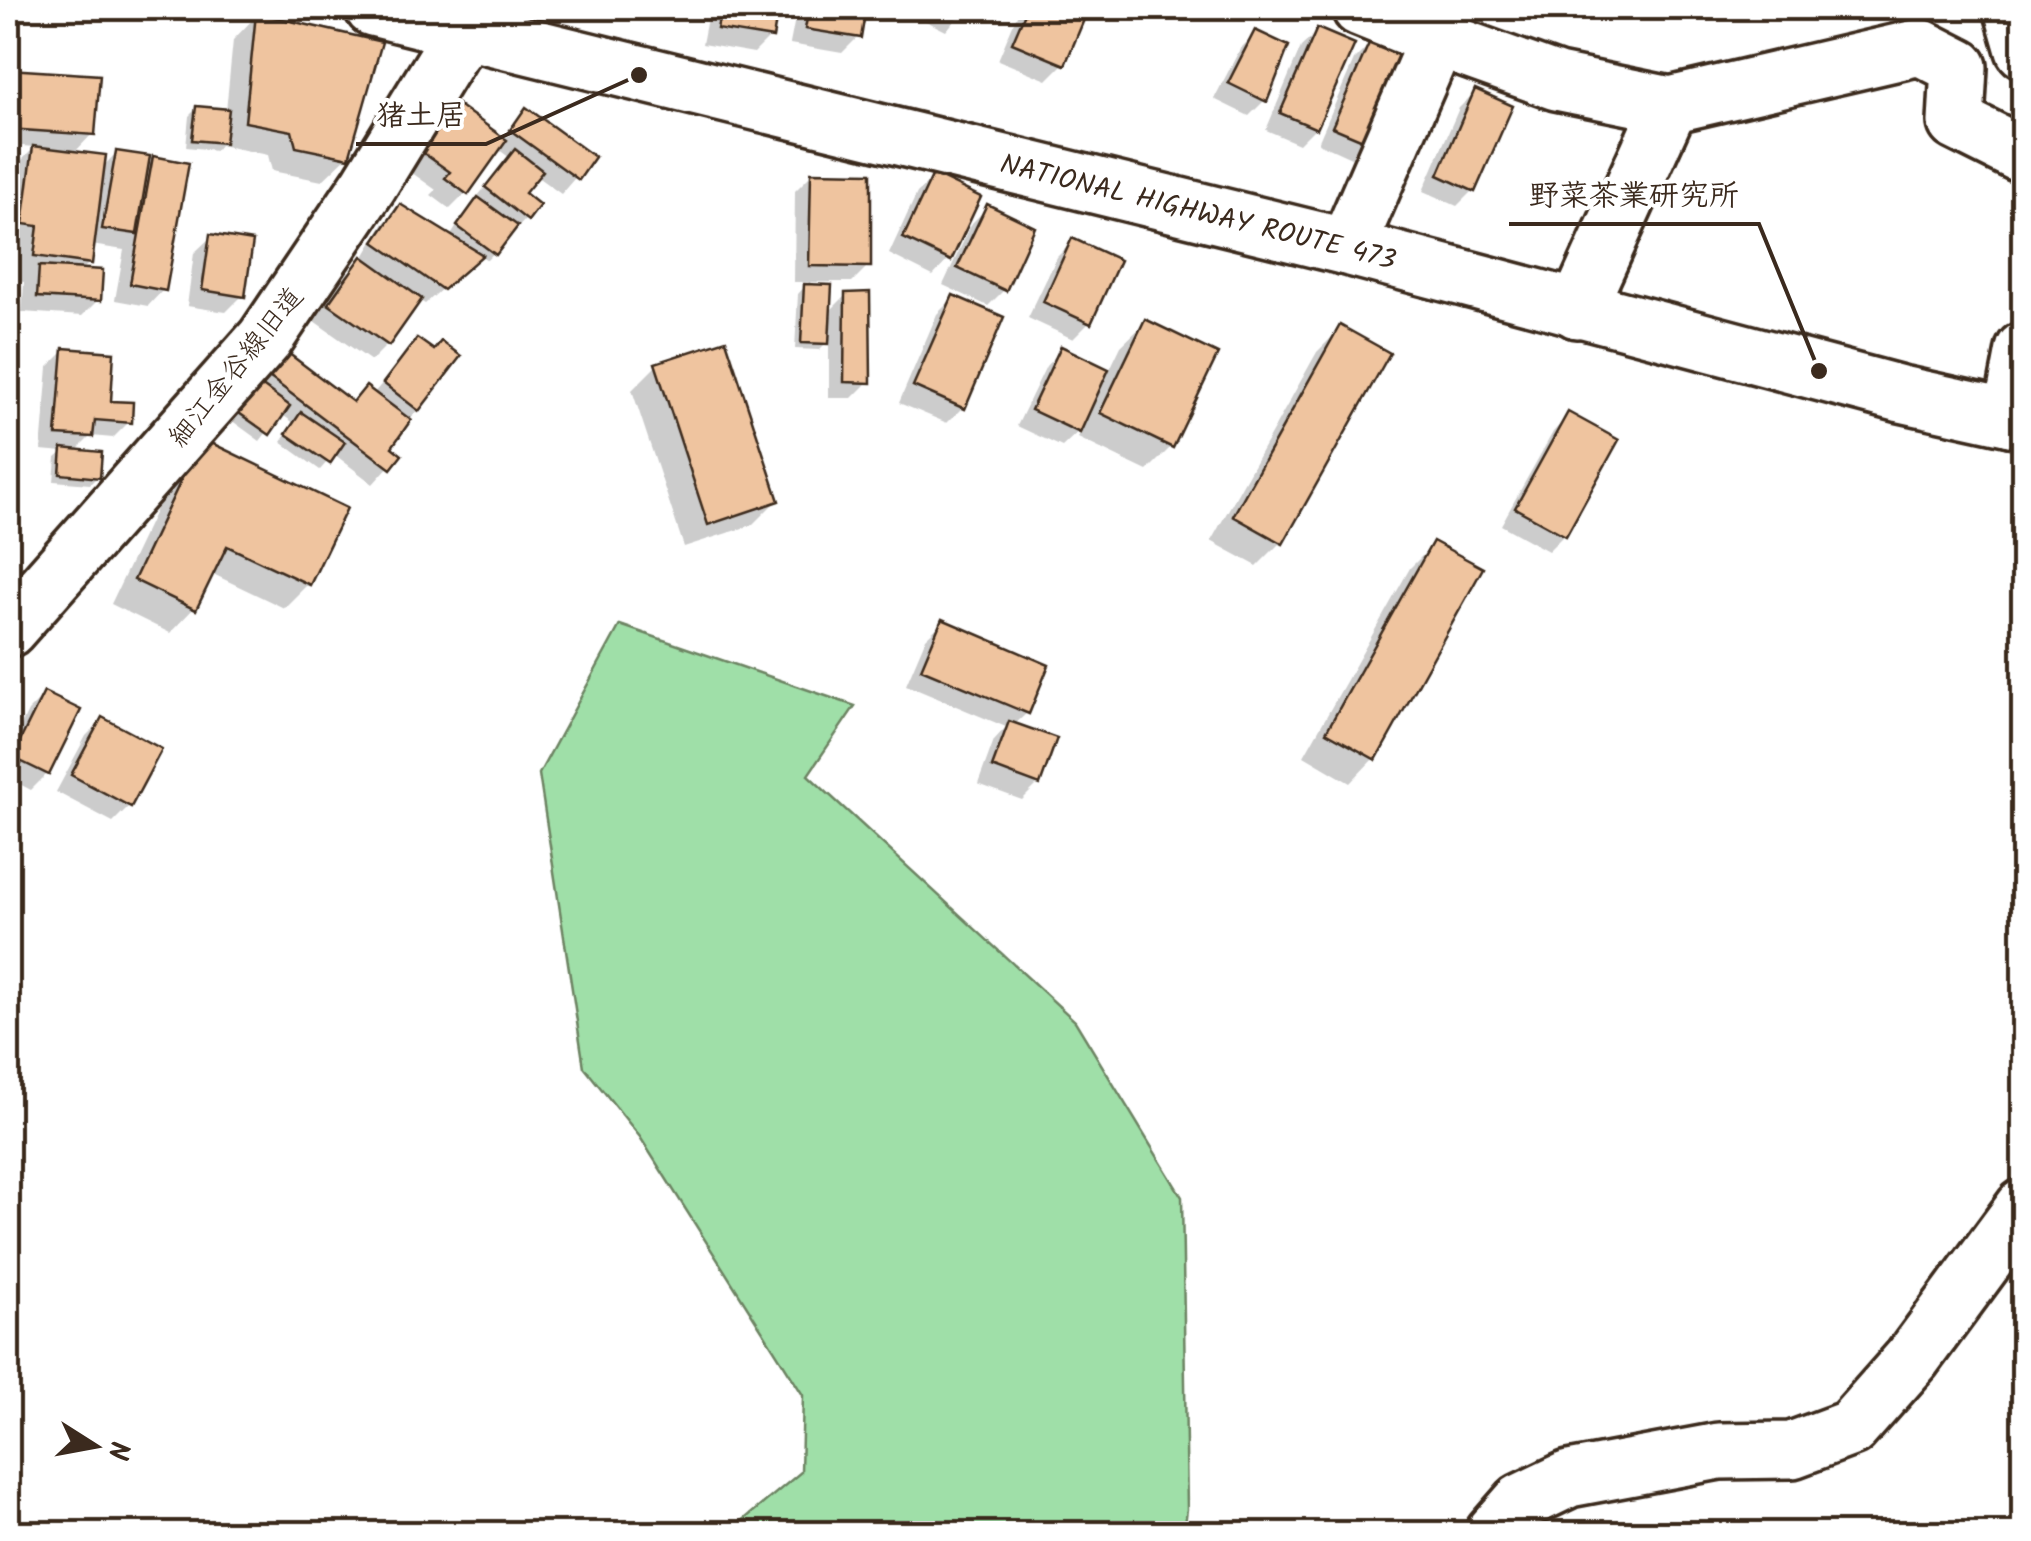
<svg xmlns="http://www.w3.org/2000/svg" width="2031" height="1541" font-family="Kalam,'Klee One',sans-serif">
<rect width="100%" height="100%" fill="#fff"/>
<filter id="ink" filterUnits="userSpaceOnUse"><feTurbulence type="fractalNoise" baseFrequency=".01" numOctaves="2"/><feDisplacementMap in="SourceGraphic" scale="20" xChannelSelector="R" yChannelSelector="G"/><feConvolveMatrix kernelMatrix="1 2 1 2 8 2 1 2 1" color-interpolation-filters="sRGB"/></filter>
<g filter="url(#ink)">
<polygon fill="#9fdfa8" stroke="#6d8463" stroke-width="2.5" points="620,625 855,706 808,775 1075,1021 1182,1197 1187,1509 1184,1533 728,1533 801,1472 803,1395 640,1137 584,1067 539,774"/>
<g fill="#0003">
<polygon points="552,8 596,8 590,14"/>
<polygon points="709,8 775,8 770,37 754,53 702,44"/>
<polygon points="797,8 863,8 858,37 842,53 790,44"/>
<polygon points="915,8 965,8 946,31 912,14"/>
<polygon points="1020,8 1075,8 1084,11 1063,64 1047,80 998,60"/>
<polygon points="257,15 347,157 322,181 272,171 268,155 220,145 216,150 186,147 189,116 197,108 226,111 233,40"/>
<polygon points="1318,31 1315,128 1299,144 1266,130 1301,47"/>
<polygon points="1256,33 1265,100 1249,116 1214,99 1240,49"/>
<polygon points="1370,44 1368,142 1351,158 1318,143 1354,60"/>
<polygon points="8,71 97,77 93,133 73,154 102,168 116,153 146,167 154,159 164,289 148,306 115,300 124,250 91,245 89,263 81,271 98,300 82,316 22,312 24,282 11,280 14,249 8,248 8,186 9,173 35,147 8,145"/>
<polygon points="1475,92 1473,190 1457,206 1423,191 1459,108"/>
<polygon points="457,107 501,139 527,111 592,158 561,194 536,176 522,194 526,219 487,260 480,255 425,304 419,300 387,345 371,361 314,321 346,275 362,260 384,223 400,207 450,237 471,204 510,158 498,149 466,193 450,209 431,195 436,190 408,170 441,123"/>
<polygon points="811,175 868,266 852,282 810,282 828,313 846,295 868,382 852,398 829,398 829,340 819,350 795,349 798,294 809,282 794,282 795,191"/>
<polygon points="934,177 949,259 933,276 889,254 917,193"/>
<polygon points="988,207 1004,290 988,306 943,285 972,223"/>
<polygon points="211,237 242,296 226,312 187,306 194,253"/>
<polygon points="1073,241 1089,323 1073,339 1028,318 1057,257"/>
<polygon points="953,298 963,407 947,423 899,403 937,314"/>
<polygon points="1146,322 1171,447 1147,471 1078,438 1082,428 1062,447 1017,426 1046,366 1062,349 1109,371 1121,346"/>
<polygon points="1341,328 1281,542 1257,566 1211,541 1317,352"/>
<polygon points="418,342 432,353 458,357 388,448 399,455 373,484 334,454 320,470 281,442 294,423 281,414 260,441 231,420 250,393 260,388 288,356 352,404 373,394"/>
<polygon points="64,351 108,403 129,422 113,438 91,436 75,452 97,477 90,484 54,481 56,458 63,452 41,450 48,367"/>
<polygon points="657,365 776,501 752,525 684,547 632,390"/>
<polygon points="1569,415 1564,535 1548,551 1501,525 1553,432"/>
<polygon points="201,441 308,584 284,608 211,573 194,608 170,633 111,604 177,465"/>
<polygon points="1434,544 1374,758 1350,783 1304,756 1410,568"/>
<polygon points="943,622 1027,713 1014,725 1038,784 1022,800 978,784 994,740 1006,727 906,685 926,638"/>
<polygon points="44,695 47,774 31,790 8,778 8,753 28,711"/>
<polygon points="102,720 129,806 113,822 56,792 86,736"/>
</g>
<g fill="#efc49f" stroke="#3b2a1e" stroke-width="2.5">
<polygon points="721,8 778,8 773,38 717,29"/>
<polygon points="809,8 866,8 861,38 805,29"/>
<polygon points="1027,8 1088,10 1065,65 1012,43"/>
<polygon points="256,13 382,42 349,158 296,147 292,131 245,122"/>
<polygon points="1317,28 1355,44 1317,129 1280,113"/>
<polygon points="1255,30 1289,46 1267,102 1228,83"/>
<polygon points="1370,41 1407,58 1370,143 1332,127"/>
<polygon points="8,69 100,75 95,135 8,129"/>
<polygon points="1475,89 1513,106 1475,192 1438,175"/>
<polygon points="457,104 507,140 468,195 445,178 450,172 422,152"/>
<polygon points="196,106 229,109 225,143 192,140"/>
<polygon points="526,107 595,157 579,180 510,130"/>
<polygon points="33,146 106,155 92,264 34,256 38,226 23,224"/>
<polygon points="515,149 543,171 525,193 540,205 528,221 485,187"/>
<polygon points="116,151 150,156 137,234 102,229"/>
<polygon points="153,156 189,163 166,291 130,284"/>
<polygon points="811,172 871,173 871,267 809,266"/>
<polygon points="933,174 981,197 951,261 903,238"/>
<polygon points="478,197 518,226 496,255 457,226"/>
<polygon points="400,204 483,255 443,290 374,242"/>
<polygon points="987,204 1035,227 1006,291 957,268"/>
<polygon points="210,234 253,241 245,297 202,290"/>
<polygon points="1072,238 1120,260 1091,324 1043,302"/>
<polygon points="362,256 422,299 389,346 328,304"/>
<polygon points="39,266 103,270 101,301 37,297"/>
<polygon points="804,284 832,285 829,344 801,343"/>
<polygon points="870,292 871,383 844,382 845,293"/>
<polygon points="953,295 1004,317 965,409 913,386"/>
<polygon points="1145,319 1218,354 1173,448 1100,413"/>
<polygon points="1340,325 1390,353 1283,544 1233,516"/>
<polygon points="417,338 434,350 441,341 461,356 419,411 383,383"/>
<polygon points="726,340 779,501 708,525 655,363"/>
<polygon points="1061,346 1109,369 1080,433 1031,410"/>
<polygon points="63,348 114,352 111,401 133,402 132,423 95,420 93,437 56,435"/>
<polygon points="288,353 353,402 366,386 411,420 392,447 402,455 391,469 269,377"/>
<polygon points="257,382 290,406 270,435 236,411"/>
<rect x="8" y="390" width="2" height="76"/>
<polygon points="301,412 345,442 330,464 286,434"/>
<polygon points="1568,412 1619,440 1566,536 1515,508"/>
<polygon points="201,438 347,508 310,585 227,546 196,610 134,580"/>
<polygon points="62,448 102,452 100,478 60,474"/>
<polygon points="1433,541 1483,568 1376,760 1326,732"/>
<polygon points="942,619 1049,665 1029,714 921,669"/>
<polygon points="44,692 81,710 49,775 12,757"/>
<polygon points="102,717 162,749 131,807 71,775"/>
<polygon points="1009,721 1057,738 1040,785 992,767"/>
</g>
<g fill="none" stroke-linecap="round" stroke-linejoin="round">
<g stroke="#3b2a1e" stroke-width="62">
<g id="minor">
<polyline points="2012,8 2024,50"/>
<polyline points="1437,39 1557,82 1670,105 1920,47 1959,67 1956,122 2024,156"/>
<polyline points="1347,247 1437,39 1360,8"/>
<polyline points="1577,310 1670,105"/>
<polyline points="2011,418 2024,350"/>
<polyline points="8,629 265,339 369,185 450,53 485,8"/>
<polyline points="1493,1534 1521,1502 1569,1479 1719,1451 1792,1450 1851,1428 1912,1359 2024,1207"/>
</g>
</g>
<g stroke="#3b2a1e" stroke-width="62">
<g id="highway">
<path id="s1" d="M373,8L1347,247L1901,394L2024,421"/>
</g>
</g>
<use href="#minor" stroke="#fff" stroke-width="55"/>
<use href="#highway" stroke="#fff" stroke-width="55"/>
</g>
</g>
<g text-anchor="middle" stroke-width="8" stroke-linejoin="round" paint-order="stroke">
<g font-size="28" fill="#3b2a1e" stroke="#fff">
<text dy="10" stroke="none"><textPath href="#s1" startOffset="850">NATIONAL HIGHWAY ROUTE 473</textPath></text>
<text transform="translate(235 366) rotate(-51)" y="10">細江金谷線旧道</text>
</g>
</g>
<path fill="none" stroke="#3b2a1e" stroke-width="4" d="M639 75L486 144H356M1819 371L1759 224H1509"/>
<g fill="#3b2a1e" stroke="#fff" stroke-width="4">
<circle cx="639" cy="75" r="10"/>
<circle cx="1819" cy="371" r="10"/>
</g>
<g font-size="30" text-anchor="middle" font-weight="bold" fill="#3b2a1e" stroke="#fff" stroke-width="8" stroke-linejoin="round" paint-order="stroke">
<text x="421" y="125">猪土居</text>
<text x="1634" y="205">野菜茶業研究所</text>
</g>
<rect width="2031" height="1541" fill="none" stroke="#fff" stroke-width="40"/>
<rect x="20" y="20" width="1991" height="1501" fill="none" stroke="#3b2a1e" stroke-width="4" filter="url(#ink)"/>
<g transform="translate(95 1446) rotate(101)" stroke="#ffffff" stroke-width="8" paint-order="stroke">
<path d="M0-8L18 38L0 25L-18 38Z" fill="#3b2a1e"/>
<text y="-15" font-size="28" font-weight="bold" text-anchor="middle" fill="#3b2a1e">N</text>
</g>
</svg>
